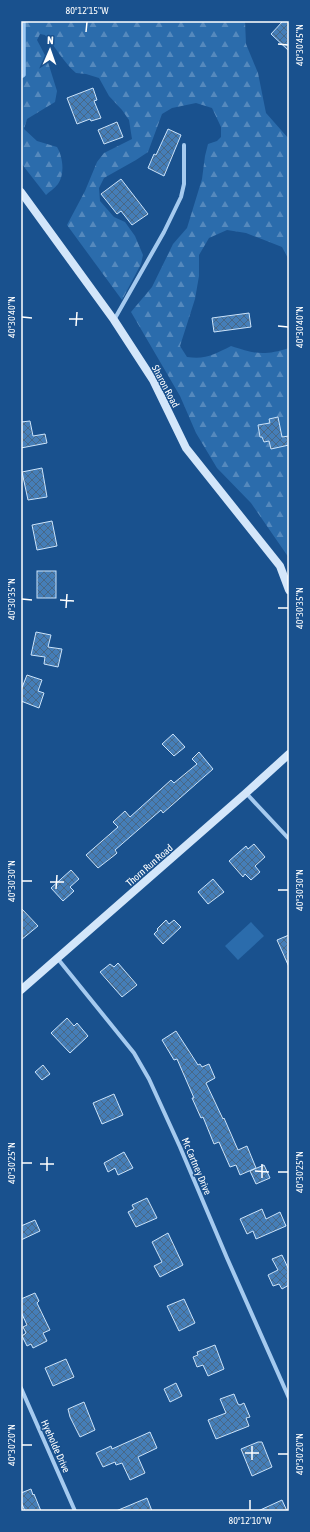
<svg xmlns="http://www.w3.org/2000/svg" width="310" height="1532" font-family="'Asap Condensed',sans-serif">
<defs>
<pattern id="forest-firs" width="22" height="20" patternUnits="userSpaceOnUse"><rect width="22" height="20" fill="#2b6cac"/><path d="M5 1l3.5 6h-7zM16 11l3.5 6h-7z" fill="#5589bd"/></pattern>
<pattern id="building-cross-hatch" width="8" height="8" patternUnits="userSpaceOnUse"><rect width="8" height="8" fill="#457eb8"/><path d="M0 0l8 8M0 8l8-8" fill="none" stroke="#486887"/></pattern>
</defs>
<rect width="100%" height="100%" fill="#19518e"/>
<path fill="url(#forest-firs)" d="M21,21H245L246,44L258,73L266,113L289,139V260L282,247L246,233L227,230L209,238L199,255V276L195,299L180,346L187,357C206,360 215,354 231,346C255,354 264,356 289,348V558L251,503L217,468L196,433L180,396L131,312L152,287L173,244L187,228L202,179L205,156L208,144L217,141L221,137V127L212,108L196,103L172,108L162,114L148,152L136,160L104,178L99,188L100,201L114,217L125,222L135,236L143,255L141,264L122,300L67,225L85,191L97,162L104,153L132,139L129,120L122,110L109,96L99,78L86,74L76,73C63,62 56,47 45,35L40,34L37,40L47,59L57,91L55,102L27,119L24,129L37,141L57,147C63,157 65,174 58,184C55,188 49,192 46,195L21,163Z"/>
<polygon fill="#2b6cac" points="251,922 264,936 238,960 225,946"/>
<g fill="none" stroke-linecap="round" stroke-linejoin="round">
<polyline stroke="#98c5f1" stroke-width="3.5" points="21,77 24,75 24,21"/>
</g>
<g fill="url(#building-cross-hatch)" stroke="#cbe3fa">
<polygon points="283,21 289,21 289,51 271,34"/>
<polygon points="93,88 97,100 94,101 101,118 91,121 90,119 77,124 67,98"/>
<polygon points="117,122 123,137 104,144 98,130"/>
<polygon points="168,129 181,135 164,176 148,168 154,154 156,155"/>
<polygon points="121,179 148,214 132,225 121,211 117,214 101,194"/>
<polygon points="249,313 251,327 214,332 212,318"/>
<polygon points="278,417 282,437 289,436 289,445 271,449 269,441 264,442 262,437 260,437 258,425 270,423 269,419"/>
<polygon points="30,421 33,436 45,434 47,443 21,448 21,422"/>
<polygon points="42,468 47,497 28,500 22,472"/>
<polygon points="52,521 57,546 37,550 32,525"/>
<rect x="37" y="571" width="19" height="27"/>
<polygon points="36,632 51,635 48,647 62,649 58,667 44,664 45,657 31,655"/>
<polygon points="27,675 42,680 38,691 44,693 39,708 21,701 21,690"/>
<polygon points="173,734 185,747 174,756 162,744"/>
<polygon points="199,752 213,769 163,813 161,810 115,850 117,853 116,854 98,868 86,855 118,827 113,822 125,811 130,817 171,780 174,783 197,764 192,759"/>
<polygon points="254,844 265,857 255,866 260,872 251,880 245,874 243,877 229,861 246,846 248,849"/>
<polygon points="71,870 79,879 70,887 74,891 63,901 51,888"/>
<polygon points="213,879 224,892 208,904 198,892"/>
<polygon points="21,908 38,926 21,940"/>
<polygon points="166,920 169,924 174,920 181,927 163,944 154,934 158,930 157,929"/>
<polygon points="289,935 289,967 277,940"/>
<polygon points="118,963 137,985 122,997 100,972 110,964 114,967"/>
<polygon points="67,1018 74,1026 77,1023 88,1036 70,1053 51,1033"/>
<polygon points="176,1031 198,1065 200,1064 202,1067 209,1064 215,1078 206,1083 223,1119 224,1118 238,1150 247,1146 256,1168 240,1175 236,1165 230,1167 219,1142 214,1144 203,1117 201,1118 192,1098 194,1098 177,1059 174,1060 162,1040"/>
<polygon points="43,1065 50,1074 42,1080 35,1072"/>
<polygon points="114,1094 123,1115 102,1124 93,1103"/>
<polygon points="124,1152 133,1168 118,1175 115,1168 108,1172 104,1163"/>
<polygon points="264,1165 270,1178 256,1184 250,1171"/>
<polygon points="147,1198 157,1218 136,1227 128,1212 134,1209 132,1205"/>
<polygon points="262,1209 266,1219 280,1212 286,1226 256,1239 253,1231 247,1234 240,1219"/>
<polygon points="35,1220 40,1231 21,1240 21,1226"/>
<polygon points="168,1233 183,1265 160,1277 154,1266 162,1262 152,1242"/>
<polygon points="282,1255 289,1270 289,1285 282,1289 279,1284 273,1286 268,1275 278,1270 272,1259"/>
<polygon points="35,1293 39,1301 37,1303 50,1330 43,1333 47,1341 33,1348 31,1344 27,1346 22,1336 26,1333 23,1327 27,1325 21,1312 21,1299"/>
<polygon points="184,1299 195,1323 179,1331 167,1306"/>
<polygon points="215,1345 224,1369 208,1376 203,1365 197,1367 193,1357 198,1355 197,1352"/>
<polygon points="66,1359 74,1377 53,1386 45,1368"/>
<polygon points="176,1383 182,1396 170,1402 164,1389"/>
<polygon points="234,1394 238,1404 240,1405 244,1403 250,1417 246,1418 249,1426 216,1439 208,1420 226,1413 220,1399"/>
<polygon points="84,1402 95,1430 80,1437 70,1417 68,1409"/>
<polygon points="150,1432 157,1448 138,1457 145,1473 130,1480 122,1463 116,1465 115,1462 103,1467 96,1453 111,1446 112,1449"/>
<polygon points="258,1442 262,1442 272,1467 252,1476 241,1449"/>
<polygon points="31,1489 33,1495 34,1494 41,1511 25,1511 21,1502 21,1493"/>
<polygon points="147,1498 152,1511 116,1511"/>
<polygon points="282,1500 287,1511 258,1511"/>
</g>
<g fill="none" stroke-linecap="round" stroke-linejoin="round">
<g stroke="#a5caef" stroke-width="4">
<polyline points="114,320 164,232 181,197 184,184 184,145"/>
<polyline points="246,793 289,839"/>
<polyline points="58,959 134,1053 149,1079 180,1147 227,1258 289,1398"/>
<polyline points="21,1388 75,1511"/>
</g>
<g stroke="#d3e6fa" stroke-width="8">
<polyline points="21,192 114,320 153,380 186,448 280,566 289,590"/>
<polyline points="21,990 246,793 289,754"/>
</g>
</g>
<path fill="none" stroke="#fff" stroke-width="1.5" d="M86,32L87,22M278,44L288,45M22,317L32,318M69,319H83M76,326L77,312M278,326L288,327M22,599L32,600M60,600L74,601M66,608L67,594M278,608H288M22,881H32M50,882H64M56,889L57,875M278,890H288M22,1163H32M40,1164H54M47,1171V1157M255,1171L269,1172M278,1172H288M262,1178V1164M22,1445H32M245,1453H259M278,1454H288M252,1460V1446M250,1510V1500"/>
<g text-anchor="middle" stroke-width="3" stroke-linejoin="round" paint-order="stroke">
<g font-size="10" fill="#fff" stroke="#19518e">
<text transform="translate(166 386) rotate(62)" y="4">Sharon Road</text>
<text transform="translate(149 865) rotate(-41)" y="4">Thorn Run Road</text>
<text transform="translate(197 1166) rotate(67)" y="4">Mc Cartney Drive</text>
<text transform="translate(56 1446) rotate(66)" y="4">Hyeholde Drive</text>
</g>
</g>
<rect width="310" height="1532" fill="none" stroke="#19518e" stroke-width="44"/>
<g transform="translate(50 50) rotate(2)" stroke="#19518e" stroke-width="3" paint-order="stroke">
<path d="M0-3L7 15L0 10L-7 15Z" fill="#ffffff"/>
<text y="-6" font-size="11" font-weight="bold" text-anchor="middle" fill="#ffffff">N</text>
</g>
<rect x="22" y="22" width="266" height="1488" fill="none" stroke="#fff" stroke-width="1.5"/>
<g font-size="10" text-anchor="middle" fill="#fff">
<text x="87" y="14">80°12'15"W</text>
<text transform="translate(299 45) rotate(-90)" y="4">40°30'45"N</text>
<text transform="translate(11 317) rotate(-90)" y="4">40°30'40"N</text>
<text transform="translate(299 327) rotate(-90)" y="4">40°30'40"N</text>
<text transform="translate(11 599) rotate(-90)" y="4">40°30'35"N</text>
<text transform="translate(299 608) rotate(-90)" y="4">40°30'35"N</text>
<text transform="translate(11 881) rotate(-90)" y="4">40°30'30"N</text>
<text transform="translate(299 890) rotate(-90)" y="4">40°30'30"N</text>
<text transform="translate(11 1163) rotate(-90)" y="4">40°30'25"N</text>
<text transform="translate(299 1172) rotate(-90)" y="4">40°30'25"N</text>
<text transform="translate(11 1445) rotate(-90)" y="4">40°30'20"N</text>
<text transform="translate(299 1454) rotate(-90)" y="4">40°30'20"N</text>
<text x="250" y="1524">80°12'10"W</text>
</g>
</svg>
